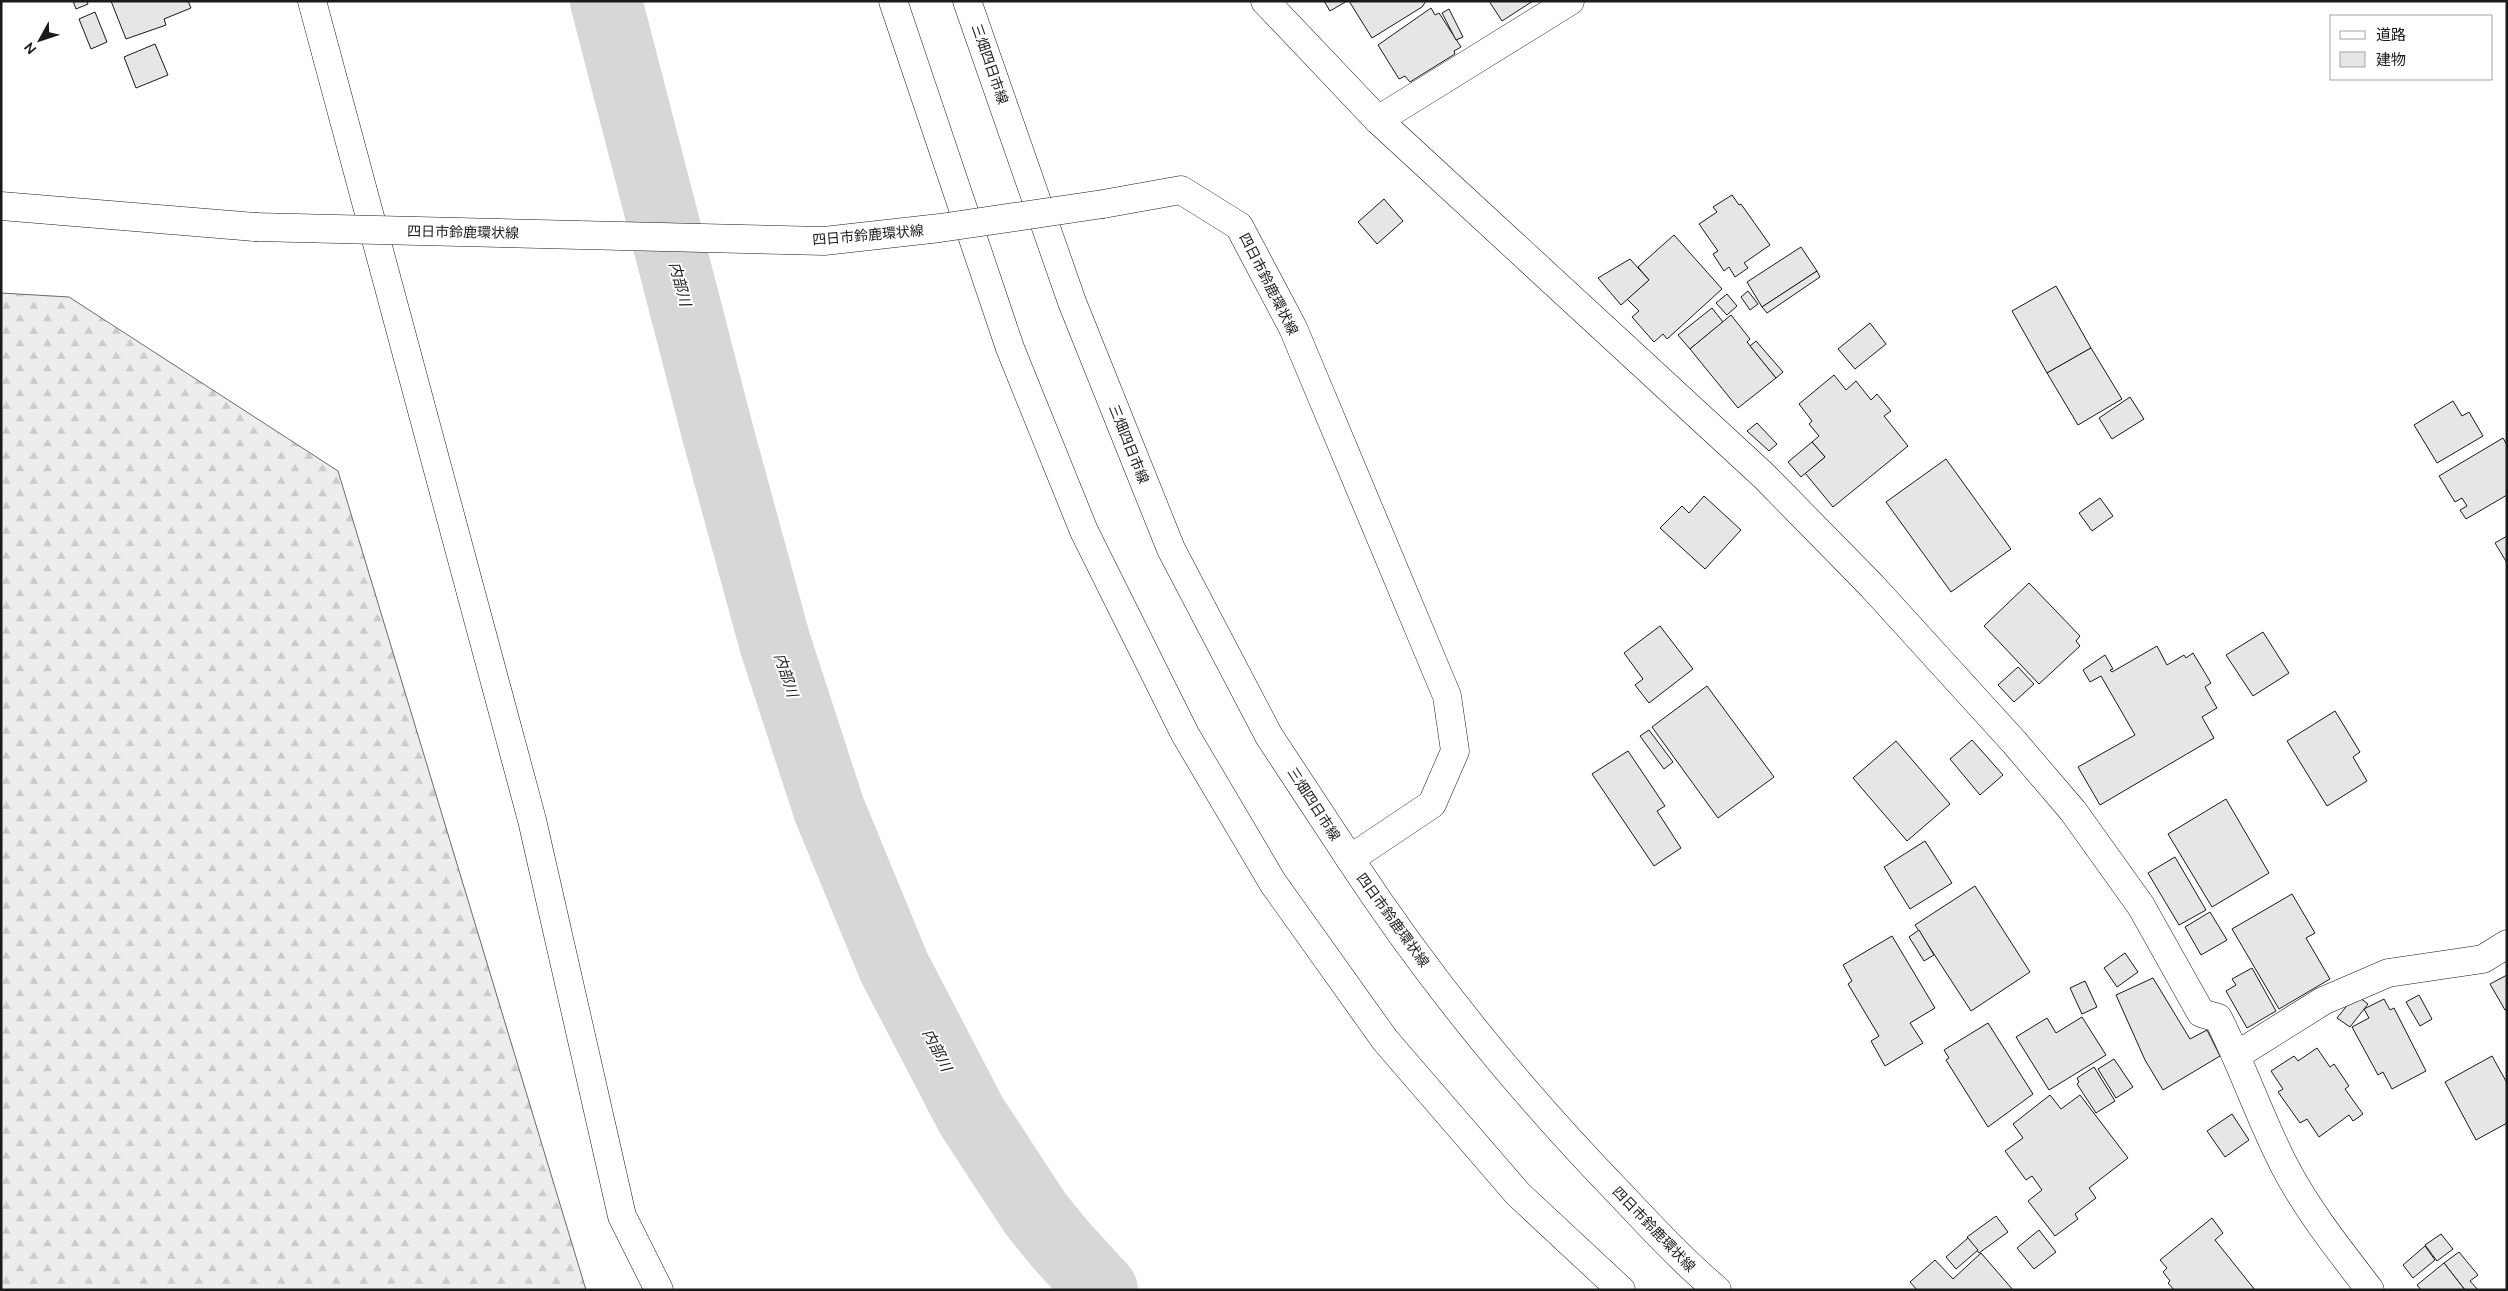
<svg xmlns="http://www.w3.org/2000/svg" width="2508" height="1291" font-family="Ubuntu,'Noto Sans JP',sans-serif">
<defs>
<pattern id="forest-firs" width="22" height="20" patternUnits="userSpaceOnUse" patternTransform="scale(1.25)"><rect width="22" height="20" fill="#ededed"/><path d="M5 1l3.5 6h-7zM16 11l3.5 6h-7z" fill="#cbcbcb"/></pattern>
</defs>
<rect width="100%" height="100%" fill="#fff"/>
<polygon fill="url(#forest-firs)" stroke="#6a6a6a" points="1,293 69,297 338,471 586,1290 1,1290"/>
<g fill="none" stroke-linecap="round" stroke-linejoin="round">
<polyline stroke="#d7d7d7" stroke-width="72" points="606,1 718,434 775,643 829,809 894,967 971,1115 1035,1213 1060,1244 1102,1290"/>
</g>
<g fill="#e6e6e6" stroke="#1a1a1a">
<polygon points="73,1 87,1 88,4 76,9"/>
<polygon points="111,1 188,1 191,8 164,19 166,25 126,39"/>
<polygon points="1324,1 1347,1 1330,11"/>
<polygon points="1349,1 1426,1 1422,7 1372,38"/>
<polygon points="1489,1 1533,1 1502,21"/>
<polygon points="1431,8 1435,15 1439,13 1461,47 1454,51 1455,54 1410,82 1405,76 1399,79 1378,45"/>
<polygon points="1449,9 1463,37 1456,40 1442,13"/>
<polygon points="95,12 107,42 91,49 79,19"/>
<polygon points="155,44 168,75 136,88 124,57"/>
<polygon points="1732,195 1739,205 1741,204 1770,245 1744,263 1748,268 1735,277 1729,267 1724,271 1713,254 1718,251 1699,224 1717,212 1713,207"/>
<polygon points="1384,199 1403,221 1377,244 1358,222"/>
<polygon points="1674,235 1722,289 1667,339 1663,334 1654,342 1632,317 1639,311 1627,299 1649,280 1638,267"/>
<polygon points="1801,247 1817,271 1762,307 1747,282"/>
<polygon points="1630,259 1649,280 1621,305 1598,278"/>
<polygon points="1817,271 1820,277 1767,313 1762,307"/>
<polygon points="2056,286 2091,348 2047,373 2012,311"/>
<polygon points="1748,291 1758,304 1750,310 1741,297"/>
<polygon points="1727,294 1737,306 1727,315 1716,303"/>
<polygon points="1712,308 1723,322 1690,349 1678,335"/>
<polygon points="1731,315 1750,339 1747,342 1776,378 1738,408 1690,349"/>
<polygon points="1870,323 1886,344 1855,369 1838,349"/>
<polygon points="1756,341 1783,372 1776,378 1750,346"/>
<polygon points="2091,348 2122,399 2078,425 2047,373"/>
<polygon points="1834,375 1846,390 1856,381 1871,400 1877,394 1891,411 1884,416 1908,446 1833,507 1805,473 1825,457 1812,442 1819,436 1809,424 1812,421 1799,404"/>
<polygon points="2130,397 2144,419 2112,439 2099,418"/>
<polygon points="2453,401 2462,416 2469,412 2483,436 2437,463 2414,425"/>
<polygon points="1757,423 1777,444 1769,451 1747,431"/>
<polygon points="2503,438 2507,445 2507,495 2466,519 2460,510 2467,506 2462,498 2455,502 2439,476"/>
<polygon points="1812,442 1825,457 1801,477 1788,462"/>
<polygon points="1946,459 2011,549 1951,592 1886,502"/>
<polygon points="1704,496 1741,530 1705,569 1660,528 1682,506 1689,513"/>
<polygon points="2100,498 2113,516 2092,531 2079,513"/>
<polygon points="2507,536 2507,563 2495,543"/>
<polygon points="2029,583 2080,636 2076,641 2080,646 2039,684 1984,626"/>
<polygon points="1660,626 1693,669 1649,703 1635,685 1643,679 1624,653"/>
<polygon points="2263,632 2289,673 2253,696 2226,655"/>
<polygon points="2157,646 2167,665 2184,655 2186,658 2193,653 2211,683 2205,687 2217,708 2202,717 2214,738 2100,805 2078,767 2135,735 2101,676 2090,682 2083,670 2105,655 2113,669 2110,670 2112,672"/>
<polygon points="2018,667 2034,684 2014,702 1998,685"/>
<polygon points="1707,686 1774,777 1718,818 1652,727"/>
<polygon points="2335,711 2360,752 2353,757 2367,781 2327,806 2287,741"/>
<polygon points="1649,730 1673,762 1664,769 1640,736"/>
<polygon points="1972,740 2003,775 1980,795 1950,759"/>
<polygon points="1896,741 1950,804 1907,841 1853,778"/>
<polygon points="1628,751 1665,806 1657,811 1681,848 1654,866 1592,774"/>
<polygon points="2226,799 2269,873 2212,907 2168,834"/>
<polygon points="1925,841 1952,883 1910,909 1884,867"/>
<polygon points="2175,857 2206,910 2179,925 2148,873"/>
<polygon points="1975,886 2030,972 1971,1011 1915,925"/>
<polygon points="2292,894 2315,933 2306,938 2330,979 2279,1009 2232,929"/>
<polygon points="2210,912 2227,940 2201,955 2185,927"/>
<polygon points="1919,930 1934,955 1924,961 1909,937"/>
<polygon points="1892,936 1935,1008 1910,1023 1923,1043 1885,1066 1871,1041 1879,1036 1848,984 1852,981 1843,965"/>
<polygon points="2125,953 2138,972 2117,987 2104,968"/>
<polygon points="2252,968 2276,1011 2247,1028 2226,991 2236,985 2232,979"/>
<polygon points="2507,975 2507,1009 2505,1010 2490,984"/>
<polygon points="2153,978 2190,1039 2207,1030 2220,1056 2163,1090 2145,1060 2116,995"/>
<polygon points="2085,981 2097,1007 2082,1014 2070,988"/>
<polygon points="2419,995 2432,1019 2420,1026 2406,1002"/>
<polygon points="2359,997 2368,1004 2350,1027 2337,1018 2349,1003"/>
<polygon points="2384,999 2390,1010 2394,1008 2426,1071 2392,1089 2383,1072 2378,1075 2352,1027 2369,1018 2364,1009"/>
<polygon points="2082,1017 2106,1055 2049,1090 2016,1037 2047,1018 2056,1033"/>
<polygon points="1988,1023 2033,1094 1988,1127 1946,1060 1949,1058 1944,1050"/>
<polygon points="2317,1048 2330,1067 2334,1064 2349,1086 2345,1089 2363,1114 2353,1121 2349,1115 2319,1137 2307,1119 2300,1123 2278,1092 2283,1089 2271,1071 2294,1056 2298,1061"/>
<polygon points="2492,1056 2507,1083 2507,1123 2476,1140 2445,1082"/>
<polygon points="2114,1059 2133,1087 2116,1098 2098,1069"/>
<polygon points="2094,1067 2115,1101 2096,1113 2077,1084 2079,1082 2077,1078"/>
<polygon points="2050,1095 2061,1109 2080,1095 2128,1158 2089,1188 2096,1198 2075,1214 2078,1219 2055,1236 2028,1201 2042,1190 2032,1176 2026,1180 2005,1151 2023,1138 2013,1124"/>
<polygon points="2232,1114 2249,1140 2225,1157 2207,1131"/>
<polygon points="1996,1216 2008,1232 1979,1253 1967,1237"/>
<polygon points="2212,1218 2223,1233 2215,1240 2255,1290 2174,1290 2168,1283 2170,1281 2163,1272 2167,1268 2160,1260"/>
<polygon points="2039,1230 2056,1252 2034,1269 2017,1248"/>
<polygon points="2441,1234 2453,1249 2437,1261 2425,1245"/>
<polygon points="1968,1238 1978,1250 1956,1269 1946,1257"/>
<polygon points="2425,1246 2435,1260 2413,1278 2403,1265"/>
<polygon points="2459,1252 2478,1275 2470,1281 2478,1290 2465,1290 2444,1263"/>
<polygon points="1981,1253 2013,1290 1917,1290 1910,1282 1935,1260 1953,1279"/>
<polygon points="2444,1263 2465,1290 2421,1290 2417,1285"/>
</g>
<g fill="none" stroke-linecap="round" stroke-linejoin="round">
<g stroke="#1a1a1a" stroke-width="29">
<g id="street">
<polyline points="312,1 532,820 622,1216 659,1290"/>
<polyline points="893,1 1010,348 1084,531 1185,734 1273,883 1385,1040 1518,1194 1621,1290"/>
<polyline points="1378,120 1570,1"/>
<polyline points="2237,1055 2323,1001 2388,973 2483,959 2507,944"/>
</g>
</g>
<g stroke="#1a1a1a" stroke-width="29">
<g id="secondary">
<polyline points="967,1 1072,302 1171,549 1269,736 1350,859"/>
<path d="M1265,1L1378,120L1764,476L1872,586L2014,742L2073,811L2141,906L2201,1013L2218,1018C2243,1067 2260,1119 2285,1167C2308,1211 2340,1251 2370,1290"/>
</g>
</g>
<g stroke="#1a1a1a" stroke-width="29">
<g id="primary">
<path d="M1103,204L1181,190L1239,226L1293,328L1447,696L1455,751L1432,804L1350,859C1430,981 1522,1093 1623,1197C1653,1229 1683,1261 1717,1290"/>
<polyline points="1,206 255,227"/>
</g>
</g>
<use href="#street" stroke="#fff" stroke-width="28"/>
<use href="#secondary" stroke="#fff" stroke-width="28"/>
<use href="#primary" stroke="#fff" stroke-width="28"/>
<g stroke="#1a1a1a" stroke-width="29" stroke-linecap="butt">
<polyline id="primary-bridge" points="255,227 824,241 940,228 1103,204"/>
</g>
<use href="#primary-bridge" stroke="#fff" stroke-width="28"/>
</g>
<g text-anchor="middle" stroke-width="4" stroke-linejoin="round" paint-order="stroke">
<g font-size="14" fill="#1a1a1a" stroke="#fff">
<text transform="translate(990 64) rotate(71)" y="5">三畑四日市線</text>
<text transform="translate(463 232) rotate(1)" y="5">四日市鈴鹿環状線</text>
<text transform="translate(868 235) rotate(-5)" y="5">四日市鈴鹿環状線</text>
<text transform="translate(1269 284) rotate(63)" y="5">四日市鈴鹿環状線</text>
<text transform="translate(1129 444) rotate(68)" y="5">三畑四日市線</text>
<text transform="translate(1314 804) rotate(57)" y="5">三畑四日市線</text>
<text transform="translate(1393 920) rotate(54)" y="5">四日市鈴鹿環状線</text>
<text transform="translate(1654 1229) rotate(46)" y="5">四日市鈴鹿環状線</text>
</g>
<g font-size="15" font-style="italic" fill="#1a1a1a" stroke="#fff">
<text transform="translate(680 284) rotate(75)" y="5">内部川</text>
<text transform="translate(786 675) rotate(72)" y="5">内部川</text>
<text transform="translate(937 1050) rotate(63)" y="5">内部川</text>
</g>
</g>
<rect width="2508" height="1291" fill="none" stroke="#1a1a1a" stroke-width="5"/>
<rect x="2330" y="15" width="162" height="65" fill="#ffffff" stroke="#a3a3a3"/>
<rect x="2340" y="31" width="25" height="8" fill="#ffffff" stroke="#a3a3a3"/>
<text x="2376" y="40" font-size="15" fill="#1a1a1a">道路</text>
<rect x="2340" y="52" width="25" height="15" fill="#e6e6e6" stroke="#a3a3a3"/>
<text x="2376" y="65" font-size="15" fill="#1a1a1a">建物</text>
<g transform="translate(40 40) rotate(230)" stroke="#ffffff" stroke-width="4" paint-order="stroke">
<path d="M0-4L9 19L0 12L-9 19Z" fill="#1a1a1a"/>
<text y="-8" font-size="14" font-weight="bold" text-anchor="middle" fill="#1a1a1a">N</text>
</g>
</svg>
